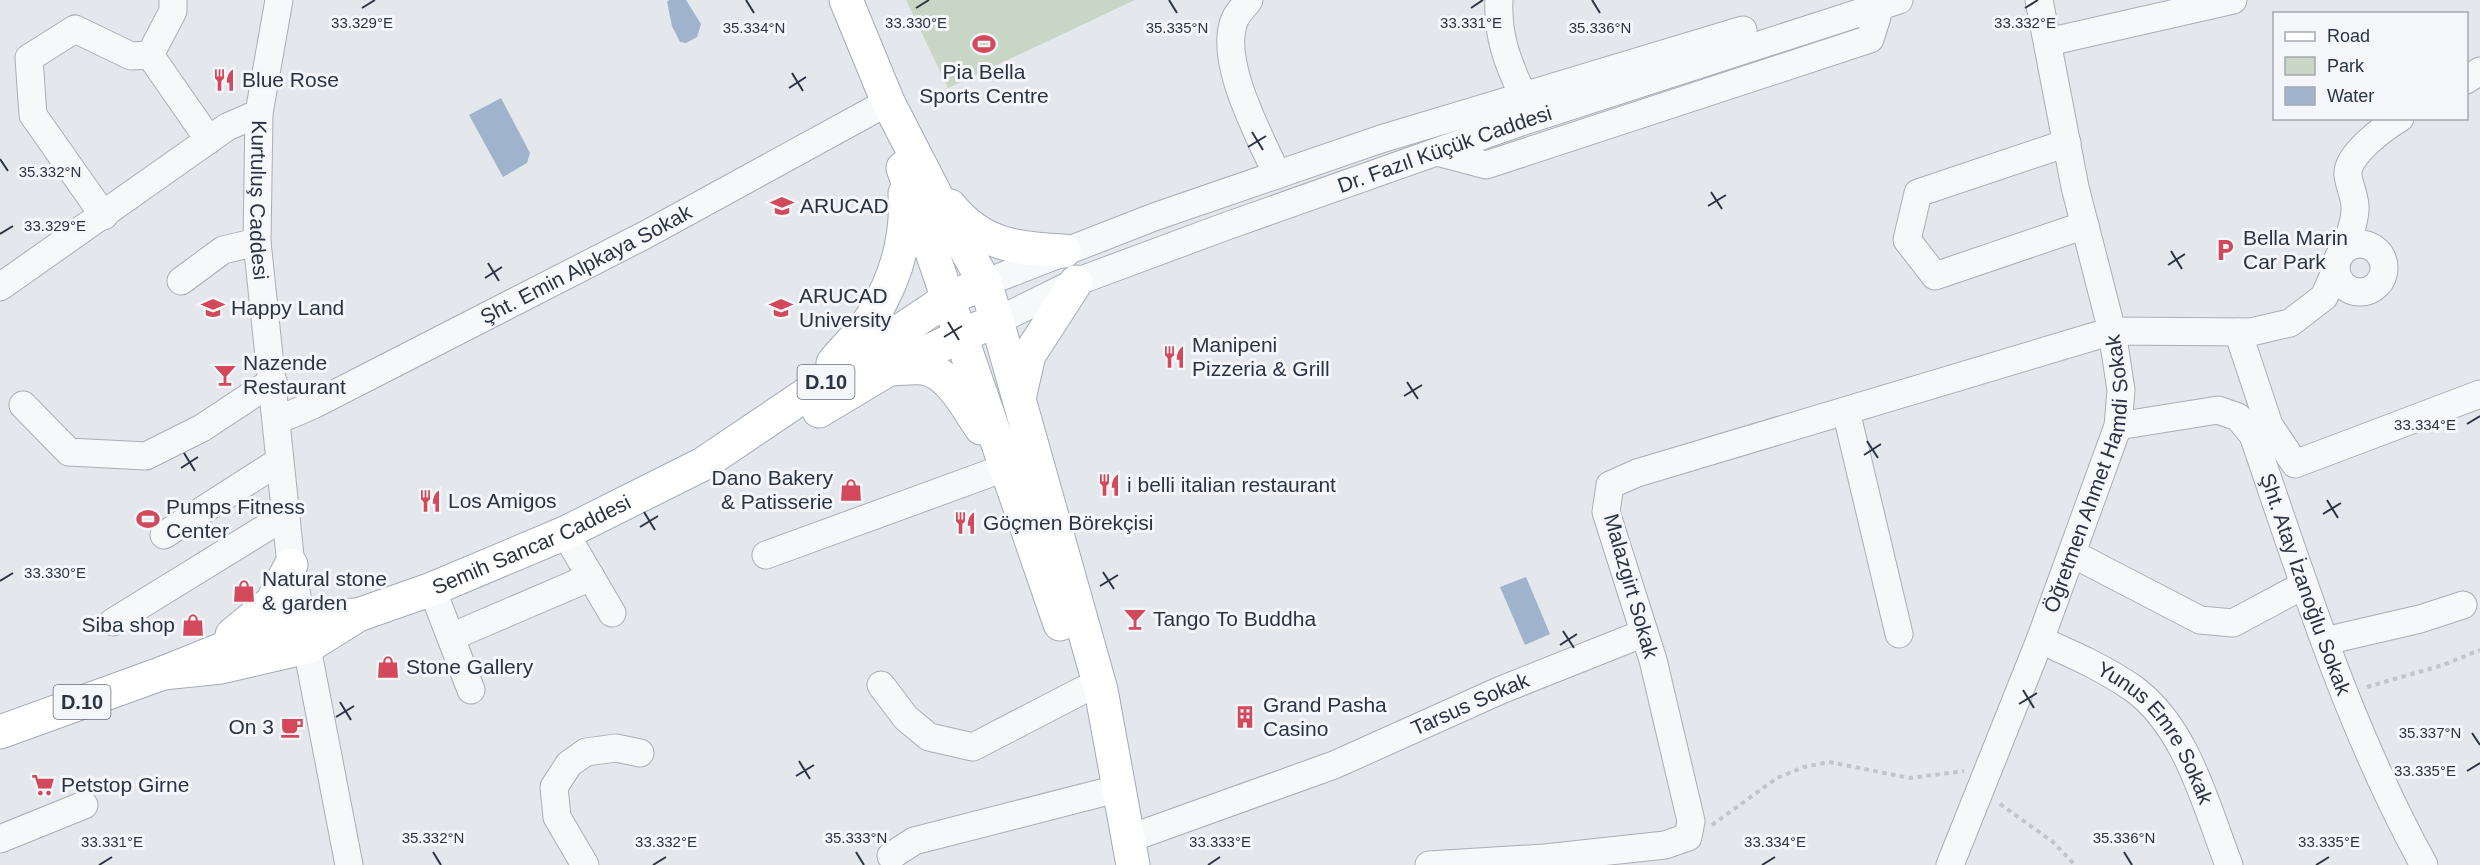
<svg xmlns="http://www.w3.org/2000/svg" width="2480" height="865" font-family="Arial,sans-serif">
<rect width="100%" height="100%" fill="#e4e7ec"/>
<polygon fill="#c9d6c5" points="906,0 1135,0 948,88"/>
<g fill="#9fb4cc">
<polygon points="669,0 686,0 701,24 697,37 686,43 680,42 672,26 667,2"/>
<polygon points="501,98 530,153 527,163 503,177 469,115"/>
<polygon points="1526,577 1550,634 1525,645 1500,587"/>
</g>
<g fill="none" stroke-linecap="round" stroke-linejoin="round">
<g stroke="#a9aeb7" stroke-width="29">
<g id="minor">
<polyline points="173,0 173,11 150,55 209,140"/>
<path id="s1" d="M279,0L259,113L257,242L291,565L349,865"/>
<path d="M1249,0C1245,6 1238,12 1235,19C1217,60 1260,136 1277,175"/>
<path d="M1499,0C1497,35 1508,64 1523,95"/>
<polyline points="2048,42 2233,0"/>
<polyline points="2466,80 2480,71"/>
<polyline points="2067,143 1918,193 1907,240 1935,276 2085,225"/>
<polyline points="1437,152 1486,165 1870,39 1877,17 1875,8"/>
<polyline points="104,216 33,115 29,58 75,29 131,56 150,55"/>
<circle cx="2360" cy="268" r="24"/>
<path d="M2346,248C2349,236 2356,219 2355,207C2355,196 2349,186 2348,175C2346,155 2385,127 2400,118"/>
<polyline points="181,281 223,250 257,242"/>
<polyline points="985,283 1154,217 1381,139 1743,30"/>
<polyline points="0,287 227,127 259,113"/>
<path id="s2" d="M997,321L1076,282L1224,227L1518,123L1899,0"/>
<polyline points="2238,332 2269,425 2295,464 2480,394"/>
<polyline points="23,405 69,452 146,456 202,428 273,381"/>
<polyline points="1846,411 1899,634"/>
<path id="s3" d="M278,420L313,405L645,235L888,102"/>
<path id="s4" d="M2118,426L2218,410L2238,417L2253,435C2303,581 2349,729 2424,865"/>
<polyline points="565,533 612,613"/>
<polyline points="164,535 278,462"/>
<polyline points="2073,554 2200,620 2233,623 2304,585"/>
<polyline points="766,555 1007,467"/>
<polyline points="432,589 471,690"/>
<polyline points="113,622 285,516"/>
<polyline points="451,637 591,577"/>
<path id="s5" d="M2040,640C2072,654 2104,668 2134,689C2187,728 2206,806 2229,865"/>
<polyline points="2325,641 2420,619 2463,605"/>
<polyline points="881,685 906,718 929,737 973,747 1083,690"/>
<polyline points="0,839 84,805"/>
<path id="s6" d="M1128,839L1334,765L1501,690L1644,633"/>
<polyline points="891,856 914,841 1101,793"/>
<polyline points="585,865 557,817 554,787 569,764 586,752 616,748 640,753"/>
<polyline points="1429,865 1545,858 1665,845 1688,837 1691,821 1653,660 1606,512 1610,485 1637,473 2112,331 2251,332 2290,323 2324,297 2336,270"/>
<path id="s7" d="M1950,865L2040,640L2118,426L2121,390L2112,331L2075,187L2039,0"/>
</g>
</g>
<g stroke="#a3abb8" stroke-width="35">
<g id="major">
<polyline points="846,0 888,102 945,213 985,283 997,321 1101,690 1133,865"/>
<polyline points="903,168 1060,624"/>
<path d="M950,206C981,245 1017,249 1064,251"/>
<path d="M833,363C845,348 861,334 872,317C896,279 908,238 905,193"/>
<path d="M889,369C900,369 912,367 923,368C949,371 968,409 981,428"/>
<polyline points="1020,394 1029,355 1076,282"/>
<polyline points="819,411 889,369 981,327"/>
<polyline points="232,635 272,602 291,565"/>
<path id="s8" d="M163,673L221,667L307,647L358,615L432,589L565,533L703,464L949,298L985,283"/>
<polyline points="0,732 163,673 302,617 358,615"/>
</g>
</g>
<g stroke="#c2c5cb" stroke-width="4" stroke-dasharray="4.5 4.5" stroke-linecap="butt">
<polyline points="2367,687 2443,665 2480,650"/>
<polyline points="2000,804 2053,842 2075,865"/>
<polyline points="1712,825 1777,778 1804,767 1829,762 1910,778 1964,771"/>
</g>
<use href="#minor" stroke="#f7f8fa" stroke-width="27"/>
<use href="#major" stroke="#fff" stroke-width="33"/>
</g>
<path fill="none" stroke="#2b3445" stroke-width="2" d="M746,0L754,13M1169,0L1177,13M1592,0L1600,13M362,8L375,0M916,8L929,0M1471,8L1483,0M2025,8L2038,0M792,73L803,91M789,88L806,77M1252,132L1263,150M1248,147L1266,136M0,159L8,171M1711,192L1722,209M1708,206L1726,195M0,234L13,226M2171,251L2182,269M488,263L499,281M2168,265L2185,254M485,278L502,267M948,322L959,340M944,337L962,326M1407,382L1418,399M1404,396L1422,385M2467,424L2480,416M1867,441L1878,458M184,453L195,471M1864,455L1881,444M181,468L198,457M2327,500L2338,518M644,512L655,530M2323,514L2341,503M640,527L658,516M1103,572L1114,589M0,581L13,573M1100,586L1118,575M1563,631L1574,648M1560,645L1577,634M2023,690L2034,708M340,702L351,720M2019,704L2037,693M336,717L354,706M2472,733L2480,745M799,761L810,779M2467,771L2480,763M796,776L814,765M433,852L441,865M856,852L864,865M2124,852L2132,865M99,865L112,857M653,865L666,857M1208,865L1220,857M1762,865L1775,857M2316,865L2329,857"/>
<defs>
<g id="stadium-bare" transform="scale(1.8)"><path d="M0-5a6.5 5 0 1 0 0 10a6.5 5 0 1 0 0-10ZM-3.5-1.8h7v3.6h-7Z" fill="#d1495b" stroke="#f4f6f9" stroke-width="2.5" paint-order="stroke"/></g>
<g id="restaurant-bare" transform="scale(1.8)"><path d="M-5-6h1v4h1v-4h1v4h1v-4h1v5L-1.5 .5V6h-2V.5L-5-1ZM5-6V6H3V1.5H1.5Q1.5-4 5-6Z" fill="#d1495b" stroke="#f4f6f9" stroke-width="2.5" paint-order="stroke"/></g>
<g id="university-bare" transform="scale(1.8)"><path d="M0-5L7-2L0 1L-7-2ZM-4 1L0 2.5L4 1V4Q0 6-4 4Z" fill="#d1495b" stroke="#f4f6f9" stroke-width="2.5" paint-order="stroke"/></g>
<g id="parking-bare" transform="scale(1.8)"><path d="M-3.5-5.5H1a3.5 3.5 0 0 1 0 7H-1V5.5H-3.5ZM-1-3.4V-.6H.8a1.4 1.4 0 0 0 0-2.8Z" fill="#d1495b" stroke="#f4f6f9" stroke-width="2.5" paint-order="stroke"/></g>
<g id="school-bare" transform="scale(1.8)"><path d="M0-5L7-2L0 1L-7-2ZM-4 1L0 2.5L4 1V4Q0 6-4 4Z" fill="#d1495b" stroke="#f4f6f9" stroke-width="2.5" paint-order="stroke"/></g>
<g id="bar-bare" transform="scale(1.8)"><path d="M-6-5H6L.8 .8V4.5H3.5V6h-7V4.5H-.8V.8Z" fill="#d1495b" stroke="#f4f6f9" stroke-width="2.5" paint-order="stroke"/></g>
<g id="shop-bare" transform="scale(1.8)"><path d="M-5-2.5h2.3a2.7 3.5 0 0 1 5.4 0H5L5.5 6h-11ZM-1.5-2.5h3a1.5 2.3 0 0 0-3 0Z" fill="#d1495b" stroke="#f4f6f9" stroke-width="2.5" paint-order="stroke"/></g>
<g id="building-bare" transform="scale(1.8)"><path d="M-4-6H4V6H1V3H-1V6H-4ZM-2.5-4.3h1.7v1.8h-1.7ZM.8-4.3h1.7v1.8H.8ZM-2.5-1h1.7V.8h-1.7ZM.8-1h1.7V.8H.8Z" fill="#d1495b" stroke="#f4f6f9" stroke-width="2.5" paint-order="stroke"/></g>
<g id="cafe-bare" transform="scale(1.8)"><path d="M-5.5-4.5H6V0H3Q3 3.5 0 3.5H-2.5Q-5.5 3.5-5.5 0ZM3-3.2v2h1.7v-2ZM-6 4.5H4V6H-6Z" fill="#d1495b" stroke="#f4f6f9" stroke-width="2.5" paint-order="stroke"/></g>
<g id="supermarket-bare" transform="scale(1.8)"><path d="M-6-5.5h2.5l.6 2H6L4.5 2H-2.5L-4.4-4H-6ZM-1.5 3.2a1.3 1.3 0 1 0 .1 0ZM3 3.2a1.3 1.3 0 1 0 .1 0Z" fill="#d1495b" stroke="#f4f6f9" stroke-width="2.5" paint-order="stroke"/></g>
</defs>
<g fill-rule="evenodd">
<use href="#stadium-bare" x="984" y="44"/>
<use href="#restaurant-bare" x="224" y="80"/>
<use href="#university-bare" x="782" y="206"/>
<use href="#parking-bare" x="2225" y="250"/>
<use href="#school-bare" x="213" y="308"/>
<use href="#university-bare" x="781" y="308"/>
<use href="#restaurant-bare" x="1174" y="357"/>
<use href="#bar-bare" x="225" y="375"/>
<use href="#restaurant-bare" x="1109" y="485"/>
<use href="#shop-bare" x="851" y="490"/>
<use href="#restaurant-bare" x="430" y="501"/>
<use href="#stadium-bare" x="148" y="519"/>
<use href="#restaurant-bare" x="965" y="523"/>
<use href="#shop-bare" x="244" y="591"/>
<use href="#bar-bare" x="1135" y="619"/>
<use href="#shop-bare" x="193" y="625"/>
<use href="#shop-bare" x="388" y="667"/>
<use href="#building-bare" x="1245" y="717"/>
<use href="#cafe-bare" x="292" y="727"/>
<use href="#supermarket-bare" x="43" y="785"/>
</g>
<g text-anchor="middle" stroke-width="6" stroke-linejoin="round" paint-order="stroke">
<g fill="#f4f6f9" stroke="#676e7b" stroke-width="1.5">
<rect x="797.5" y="365" width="57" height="34" rx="4.5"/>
<rect x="53.5" y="685" width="57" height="34" rx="4.5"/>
</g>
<g font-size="20" font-weight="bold" fill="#2b3445">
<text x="826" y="389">D.10</text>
<text x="82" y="709">D.10</text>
</g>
<g font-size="21" fill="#2b3445" stroke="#f4f6f9" text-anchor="start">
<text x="984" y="79" text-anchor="middle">Pia Bella<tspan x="984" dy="24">Sports Centre</tspan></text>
<text x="242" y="87">Blue Rose</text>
<text x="800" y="213">ARUCAD</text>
<text x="2243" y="245">Bella Marin<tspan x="2243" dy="24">Car Park</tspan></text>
<text x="799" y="303">ARUCAD<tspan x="799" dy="24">University</tspan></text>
<text x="231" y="315">Happy Land</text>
<text x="1192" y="352">Manipeni<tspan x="1192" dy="24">Pizzeria &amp; Grill</tspan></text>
<text x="243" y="370">Nazende<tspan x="243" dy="24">Restaurant</tspan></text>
<text x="833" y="485" text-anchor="end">Dano Bakery<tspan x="833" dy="24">&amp; Patisserie</tspan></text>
<text x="1127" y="492">i belli italian restaurant</text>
<text x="448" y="508">Los Amigos</text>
<text x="166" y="514">Pumps Fitness<tspan x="166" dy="24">Center</tspan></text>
<text x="983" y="530">Göçmen Börekçisi</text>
<text x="262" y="586">Natural stone<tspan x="262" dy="24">&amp; garden</tspan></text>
<text x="1153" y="626">Tango To Buddha</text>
<text x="175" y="632" text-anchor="end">Siba shop</text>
<text x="406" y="674">Stone Gallery</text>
<text x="1263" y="712">Grand Pasha<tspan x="1263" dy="24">Casino</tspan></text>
<text x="274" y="734" text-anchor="end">On 3</text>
<text x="61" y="792">Petstop Girne</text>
</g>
<g font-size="21" fill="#2b3445" stroke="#f4f6f9">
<text dy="7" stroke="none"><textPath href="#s2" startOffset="480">Dr. Fazıl Küçük Caddesi</textPath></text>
<text dy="7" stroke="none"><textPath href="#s1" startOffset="202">Kurtuluş Caddesi</textPath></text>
<text dy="7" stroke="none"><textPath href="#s3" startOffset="345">Şht. Emin Alpkaya Sokak</textPath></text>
<text dy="7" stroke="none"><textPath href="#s7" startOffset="417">Öğretmen Ahmet Hamdi Sokak</textPath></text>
<text dy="7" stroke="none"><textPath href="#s8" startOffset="394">Semih Sancar Caddesi</textPath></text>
<text dy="7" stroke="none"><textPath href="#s4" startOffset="304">Şht. Atay İzanoğlu Sokak</textPath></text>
<text transform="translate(1631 586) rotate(74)" y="7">Malazgirt Sokak</text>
<text dy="7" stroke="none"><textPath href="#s6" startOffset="368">Tarsus Sokak</textPath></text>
<text dy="7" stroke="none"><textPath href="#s5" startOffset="154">Yunus Emre Sokak</textPath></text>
</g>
</g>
<g font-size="15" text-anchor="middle" fill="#2b3445" stroke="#f4f6f9" stroke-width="6" stroke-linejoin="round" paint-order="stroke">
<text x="362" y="28">33.329°E</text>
<text x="916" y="28">33.330°E</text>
<text x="1471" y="28">33.331°E</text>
<text x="2025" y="28">33.332°E</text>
<text x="1177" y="33">35.335°N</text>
<text x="754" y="33">35.334°N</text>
<text x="1600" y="33">35.336°N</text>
<text x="50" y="177">35.332°N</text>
<text x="55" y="231">33.329°E</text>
<text x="2425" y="430">33.334°E</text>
<text x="55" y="578">33.330°E</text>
<text x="2430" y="738">35.337°N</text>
<text x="2425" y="776">33.335°E</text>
<text x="433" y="843">35.332°N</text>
<text x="856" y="843">35.333°N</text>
<text x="2124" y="843">35.336°N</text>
<text x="112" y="847">33.331°E</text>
<text x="666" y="847">33.332°E</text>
<text x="1220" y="847">33.333°E</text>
<text x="1775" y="847">33.334°E</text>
<text x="2329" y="847">33.335°E</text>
</g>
<rect x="2273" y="12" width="195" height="108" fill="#f4f6f9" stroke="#a4a8b1" stroke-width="1.5"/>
<rect x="2285" y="32" width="30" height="9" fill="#ffffff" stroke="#a4a8b1" stroke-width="1.5"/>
<text x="2327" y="42" font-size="18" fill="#2b3445">Road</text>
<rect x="2285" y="57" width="30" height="18" fill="#c9d6c5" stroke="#a4a8b1" stroke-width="1.5"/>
<text x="2327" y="72" font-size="18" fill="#2b3445">Park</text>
<rect x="2285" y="87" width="30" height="18" fill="#9fb4cc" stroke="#a4a8b1" stroke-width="1.5"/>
<text x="2327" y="102" font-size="18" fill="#2b3445">Water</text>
</svg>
